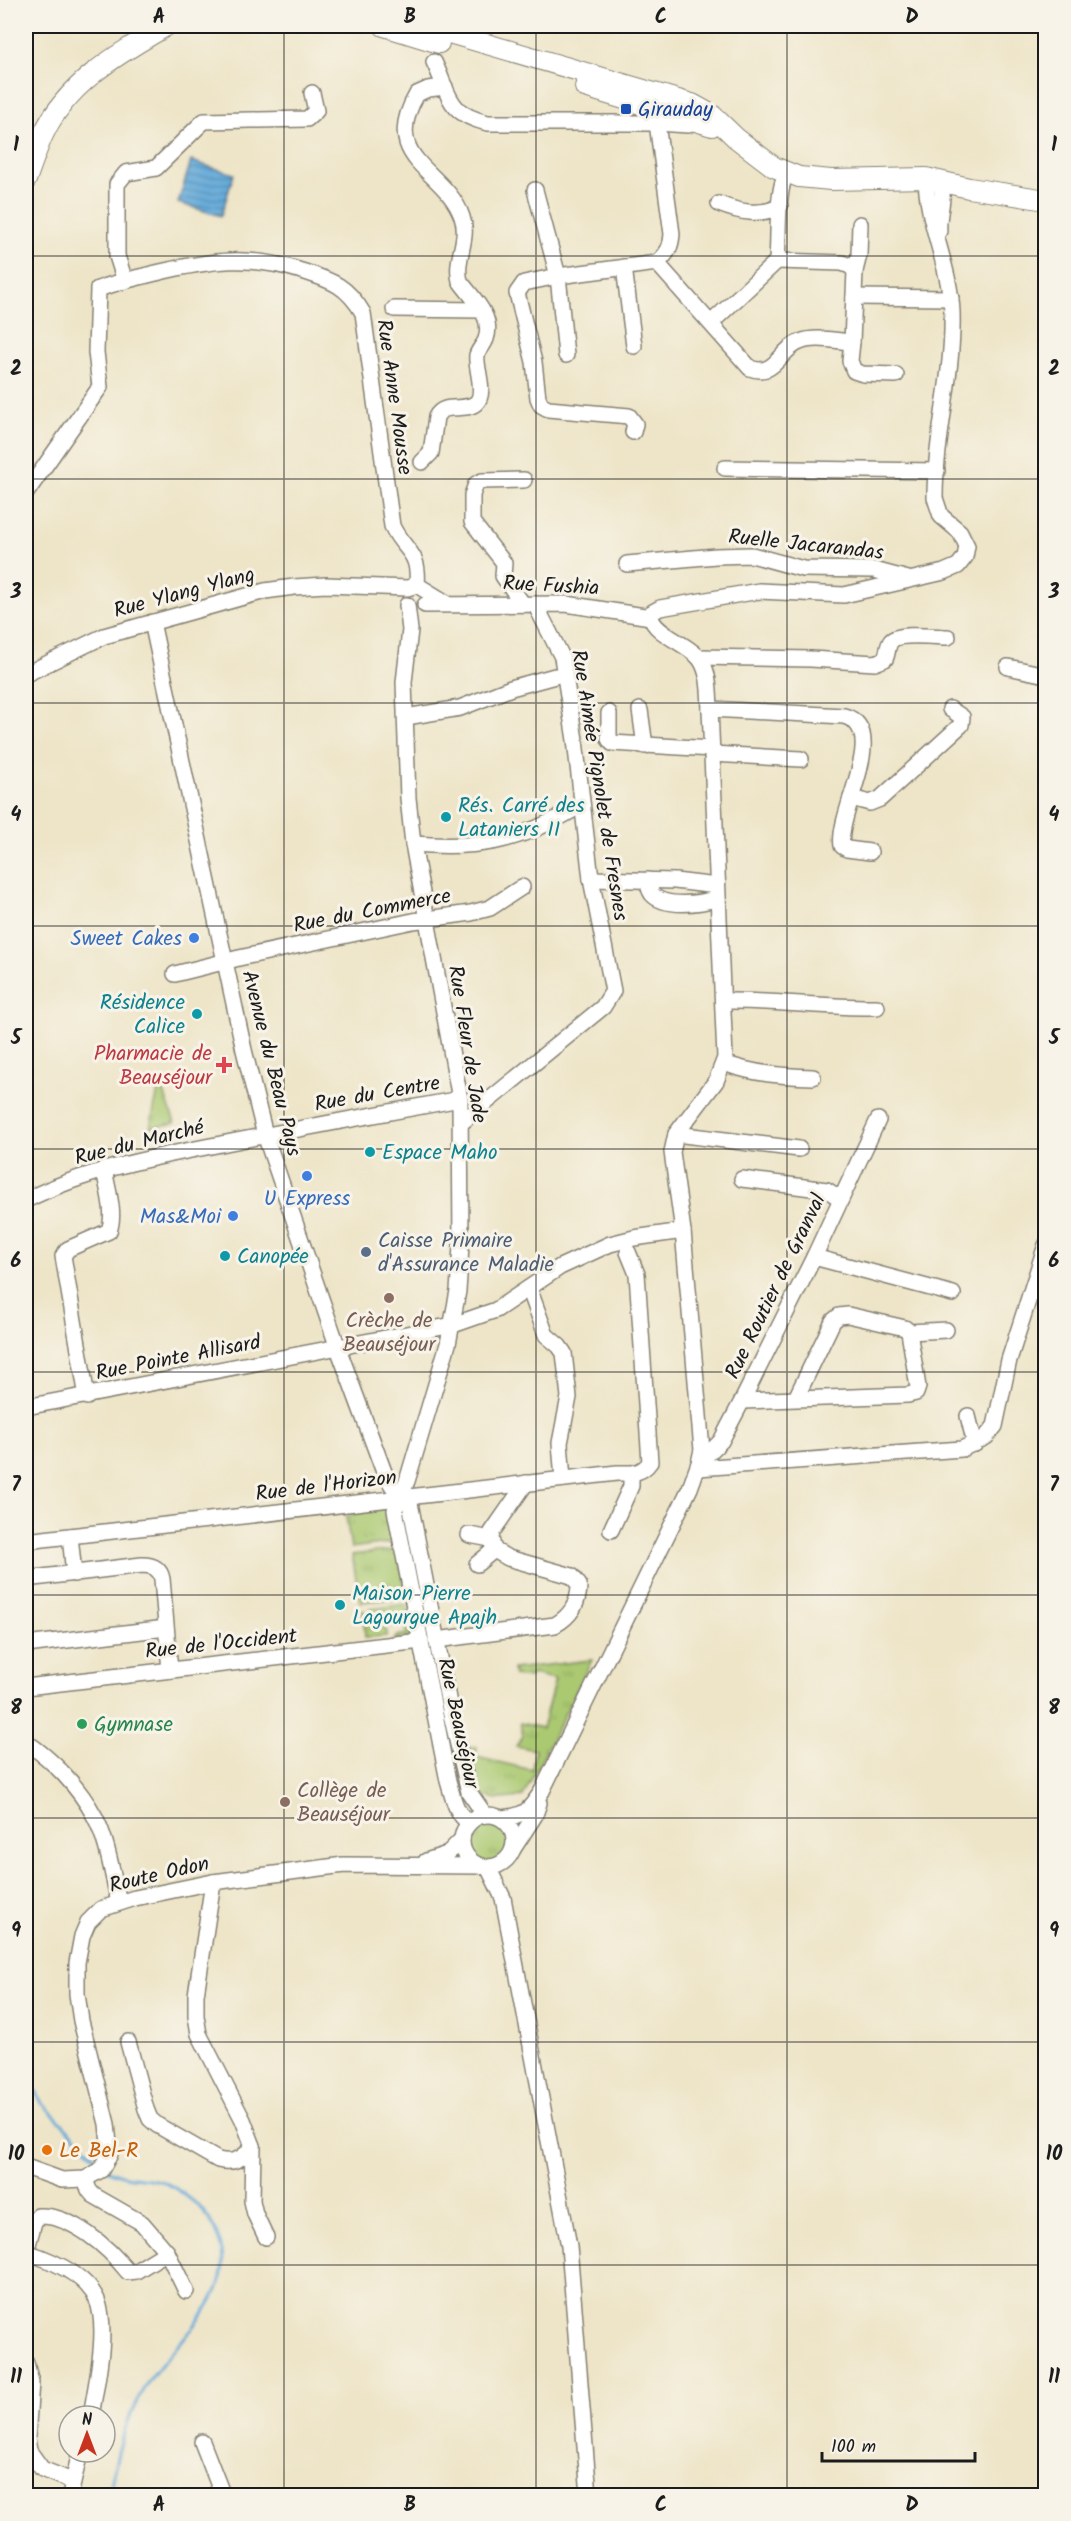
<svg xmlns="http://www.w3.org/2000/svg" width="1071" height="2521" font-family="Kalam,sans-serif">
<defs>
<pattern id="grass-tufts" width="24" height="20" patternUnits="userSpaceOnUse" patternTransform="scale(1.5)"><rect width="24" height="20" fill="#aac971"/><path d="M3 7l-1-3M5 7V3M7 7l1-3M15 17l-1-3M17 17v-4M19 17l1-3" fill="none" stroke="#92ac61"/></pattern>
<pattern id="water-rules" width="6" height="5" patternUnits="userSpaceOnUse" patternTransform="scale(1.5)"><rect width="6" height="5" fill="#62a9d9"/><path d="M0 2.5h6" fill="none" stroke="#5089af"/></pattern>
</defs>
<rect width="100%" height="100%" fill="#f7f3e8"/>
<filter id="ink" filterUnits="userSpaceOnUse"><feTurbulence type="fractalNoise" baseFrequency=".0167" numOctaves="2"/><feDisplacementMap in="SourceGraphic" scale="12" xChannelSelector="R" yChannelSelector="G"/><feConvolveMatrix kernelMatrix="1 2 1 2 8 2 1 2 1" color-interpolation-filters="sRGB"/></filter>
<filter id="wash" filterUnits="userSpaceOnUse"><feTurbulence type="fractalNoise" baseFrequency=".008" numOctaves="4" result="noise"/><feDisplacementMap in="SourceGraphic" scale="24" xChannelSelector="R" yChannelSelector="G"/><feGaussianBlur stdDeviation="1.35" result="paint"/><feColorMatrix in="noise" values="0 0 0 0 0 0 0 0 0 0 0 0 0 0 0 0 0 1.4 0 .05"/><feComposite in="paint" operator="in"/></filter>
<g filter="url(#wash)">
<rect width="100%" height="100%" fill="#eee5c8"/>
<g fill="url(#grass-tufts)" stroke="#637246" stroke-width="1.5">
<polygon points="160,1081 175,1123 150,1128"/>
<polygon points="389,1505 395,1542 351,1548 346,1517 352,1516 352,1509"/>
<polygon points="393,1550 399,1554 406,1595 403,1599 360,1602 352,1555"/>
<polygon points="407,1604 413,1633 410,1638 394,1640 397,1636 407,1634 405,1624 390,1626 370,1609"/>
<polygon points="363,1610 387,1631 387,1636 365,1637"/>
<path d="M592,1660L523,1796C508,1799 492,1802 479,1793L467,1746L477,1747L476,1757L532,1770L535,1750L516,1746L523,1736L520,1723L542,1728L555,1679L532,1674L530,1678L514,1676L513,1669Z"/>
<circle cx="488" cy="1841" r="21"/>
</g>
<polygon fill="url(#water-rules)" stroke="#3f627a" stroke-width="1.5" points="191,161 234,174 221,216 178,203"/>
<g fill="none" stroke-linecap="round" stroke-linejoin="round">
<g stroke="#62a9d9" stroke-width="3">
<polyline points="26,2071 42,2103 99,2161"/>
<path d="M106,2168C123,2180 146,2176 163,2182C174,2186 185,2195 194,2202C205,2211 214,2226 219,2240C240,2299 171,2343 144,2388C124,2422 116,2456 109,2496"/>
</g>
</g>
</g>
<g filter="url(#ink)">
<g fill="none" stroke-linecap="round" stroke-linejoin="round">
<g stroke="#858072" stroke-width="18">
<g id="minor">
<path d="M434,62C450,95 447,114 488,123H657L688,125"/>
<path d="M657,123L672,234C671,248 667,254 657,263"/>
<polyline points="535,190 558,276 566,355"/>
<path d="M719,204C739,212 760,217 780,206"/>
<path d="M939,231C937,213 947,197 939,180"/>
<polyline points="624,267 634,346"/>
<polyline points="855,271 859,255 860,224"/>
<polyline points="125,281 117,256 117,184 126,173 156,168 204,121 307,119 316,111 312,93"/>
<polyline points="854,297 951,298"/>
<polyline points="394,309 481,310"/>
<path d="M711,323L777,261C779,236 776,195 786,173"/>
<polyline points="852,342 850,361 854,371 863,374 896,375"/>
<path d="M633,432L635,424L629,416L548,409L541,405L538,398L534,362L517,293L524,283L558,276L657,263L750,368C775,378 780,349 800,342C815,336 836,341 852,342L855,271L850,266L842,263L777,261"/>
<path d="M422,462L431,453L436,417C444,401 464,413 476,403C487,393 475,368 477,355C479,349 484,345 486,339C494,316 472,298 460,281C454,259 470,239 462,217C446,169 378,161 417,94L428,89L445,87"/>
<polyline points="725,468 937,471"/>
<path d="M26,493L100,387L96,352L98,289C117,282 136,278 156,273C210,260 251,254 305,272C333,281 347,286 363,313L392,526C404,552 420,550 417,585"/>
<polyline points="627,564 716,556 752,555 803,569 874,570 908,579"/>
<polyline points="522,603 503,576 504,563 472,522 472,495 476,484 482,481 524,480"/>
<path d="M407,605L410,630L404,682L408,798L413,844L460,1099L461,1246L458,1291L448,1344L407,1481L395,1510L448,1781C453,1797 455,1813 469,1823"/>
<polyline points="425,605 566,604 651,617"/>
<path d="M651,617V613L660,608L759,591L844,595L944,572L958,566L965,557L967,546L960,532L941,516L935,498C935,436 954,374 952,312C950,266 927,224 926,178"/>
<polyline points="152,622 244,1050 265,1135 338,1348 384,1472 393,1487 410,1503 451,1714 469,1792 485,1815"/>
<path d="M699,657L811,659L875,663L885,659C888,654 887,646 891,641C899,632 936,637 948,637"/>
<polyline points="1008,667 1046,675"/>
<polyline points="26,674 104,636 265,591 294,587 326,585 408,588 417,585 448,604"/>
<path d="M710,709L844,716C891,729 836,813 842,846L847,849L870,852"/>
<polyline points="640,710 645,746"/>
<polyline points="609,713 609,739 612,743 712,749"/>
<polyline points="406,717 460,708 511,688 555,676"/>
<polyline points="712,754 801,759"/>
<polyline points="851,798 870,803 880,799 961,725 962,717 950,709"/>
<path d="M413,844C477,849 515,843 571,811"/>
<polyline points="591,879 675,881 717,886"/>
<path d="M647,880C648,885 649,890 652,894C664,908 701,904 717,898"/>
<polyline points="175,974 239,958 413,921 471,913 490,908 522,887"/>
<path d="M723,1001C775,1000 826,1008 877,1007"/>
<path d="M724,1063C753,1074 782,1076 813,1077"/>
<polyline points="461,1123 603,1007 613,991 591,879 575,740 562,657 535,604"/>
<polyline points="676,1134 799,1149"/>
<polyline points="742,1179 827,1190 841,1199"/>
<path d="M26,1200C90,1168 161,1156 231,1142C307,1127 384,1113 460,1099"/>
<polyline points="814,1257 953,1294"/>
<polyline points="529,1288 546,1335 559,1346 564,1353 569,1397 560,1443 563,1479"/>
<path d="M87,1397L63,1256L68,1249L109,1231C116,1213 107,1188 104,1169"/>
<polyline points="796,1398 833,1321 839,1316 848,1315 905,1328 909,1332 946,1330"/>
<polyline points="742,1401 908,1395 916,1393 918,1387 909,1332"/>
<polyline points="26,1407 453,1325 496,1310 560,1267 610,1244 634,1238 683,1231"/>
<polyline points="968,1416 975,1444"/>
<polyline points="699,1463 721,1441 742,1401 814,1257 878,1120"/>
<polyline points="698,1468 962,1449 986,1437 995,1426 1009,1360 1046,1245"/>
<polyline points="611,1530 631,1486 631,1474"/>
<polyline points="469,1535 491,1539"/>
<polyline points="70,1536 74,1574"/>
<path d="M26,1541L617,1473C630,1473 641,1475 650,1462L637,1274L628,1252"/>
<polyline points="477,1564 494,1550"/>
<path d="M26,1579L142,1565C152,1565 160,1568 162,1579L170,1670"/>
<path d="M436,1640L555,1625C571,1616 579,1602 579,1585L572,1576L508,1558L494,1550L491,1539L492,1532L526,1483"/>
<polyline points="26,1645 166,1628"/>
<polyline points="26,1687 421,1641"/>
<path d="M26,1742C53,1760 79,1787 95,1817C108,1842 112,1874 119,1902"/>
<circle cx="488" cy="1841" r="26"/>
<path d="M501,1818C525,1816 529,1811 542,1791L690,1488L699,1463L702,1450L683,1231L672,1152L676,1134L716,1081L725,1058L710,709C709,693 710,673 700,659C689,644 654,634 651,617"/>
<polyline points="513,1849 535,1815 539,1803"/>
<polyline points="426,1861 447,1854 462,1839"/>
<polyline points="488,1867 503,1898 569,2246 589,2496"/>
<polyline points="213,1882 196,1995 196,2016 199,2034 243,2120 253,2146 252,2201 255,2214 266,2237"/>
<path d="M128,2042L146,2109L150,2119L157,2125L218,2160C234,2164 243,2159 253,2146"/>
<polyline points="26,2167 62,2180 85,2179 101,2170 110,2154 107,2124 81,2021 77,1994 77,1963 82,1936 88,1922 101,1909 135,1898 213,1882 344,1865 482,1866"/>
<polyline points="85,2179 89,2190 93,2195 142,2223 167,2252 186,2291"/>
<path d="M26,2252C51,2260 86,2274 97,2300C109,2329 96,2385 91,2416"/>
<path d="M26,2252L34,2222L38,2216C71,2214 108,2247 128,2272L136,2271L167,2252"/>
<polyline points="26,2363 31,2382 27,2438 29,2451 42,2469 72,2481"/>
<polyline points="202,2442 223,2496"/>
<polyline points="70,2496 80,2452"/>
</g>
</g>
<g stroke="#858072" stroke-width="22">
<g id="major">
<polyline points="384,26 439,43"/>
<polyline points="425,26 692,104 712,115 736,138 774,167 799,177 831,180 926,178 969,188 1046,200"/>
<polyline points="585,87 712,126"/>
<path d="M26,180C31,166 36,151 42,137C66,83 118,54 166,26"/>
</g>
</g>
<use href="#minor" stroke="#fff" stroke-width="15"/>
<use href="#major" stroke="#fff" stroke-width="20"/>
</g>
</g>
<path fill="none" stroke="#1c1c1c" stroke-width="1.5" stroke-opacity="0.55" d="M284,26V2496M536,26V2496M787,26V2496M26,256H1046M26,479H1046M26,703H1046M26,926H1046M26,1149H1046M26,1372H1046M26,1595H1046M26,1818H1046M26,2042H1046M26,2265H1046"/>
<rect fill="#1a4fb4" stroke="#f7f3e8" stroke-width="2" x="620" y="103" width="12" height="12" rx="3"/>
<g fill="#0f9aa8" stroke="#f7f3e8" stroke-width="2">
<circle cx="446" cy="817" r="6"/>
<circle cx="197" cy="1014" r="6"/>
<circle cx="370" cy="1152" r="6"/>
<circle cx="225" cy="1256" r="6"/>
<circle cx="340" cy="1605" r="6"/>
</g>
<g fill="#3f7fe0" stroke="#f7f3e8" stroke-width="2">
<circle cx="194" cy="938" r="6"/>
<circle cx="307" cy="1176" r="6"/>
<circle cx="233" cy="1216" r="6"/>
</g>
<path fill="#e0444e" stroke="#f7f3e8" stroke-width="2" d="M221 1056h6v6h6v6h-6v6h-6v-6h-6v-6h6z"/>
<circle fill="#5c6f8a" stroke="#f7f3e8" stroke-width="2" cx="366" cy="1252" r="6"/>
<g fill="#8d6e63" stroke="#f7f3e8" stroke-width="2">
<circle cx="389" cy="1298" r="6"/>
<circle cx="285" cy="1802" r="6"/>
</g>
<circle fill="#2e9e5b" stroke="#f7f3e8" stroke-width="2" cx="82" cy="1724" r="6"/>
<circle fill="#e8710a" stroke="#f7f3e8" stroke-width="2" cx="47" cy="2150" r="6"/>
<g text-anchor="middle" stroke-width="6" stroke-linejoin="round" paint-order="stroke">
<g font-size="21" fill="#164399" stroke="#f7f3e8" text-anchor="start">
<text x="638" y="116">Girauday</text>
</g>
<g font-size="21" fill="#1c1c1c" stroke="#f7f3e8">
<text transform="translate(395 397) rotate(82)" y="7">Rue Anne Mousse</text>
<text transform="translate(806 544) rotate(6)" y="7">Ruelle Jacarandas</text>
<text transform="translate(551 585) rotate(3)" y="7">Rue Fushia</text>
<text transform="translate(184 592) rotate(-15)" y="7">Rue Ylang Ylang</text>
<text transform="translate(600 785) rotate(81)" y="7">Rue Aimée Pignolet de Fresnes</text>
<text transform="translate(372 910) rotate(-11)" y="7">Rue du Commerce</text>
<text transform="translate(468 1044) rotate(81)" y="7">Rue Fleur de Jade</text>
<text transform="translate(272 1063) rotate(76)" y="7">Avenue du Beau Pays</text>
<text transform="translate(377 1093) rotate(-10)" y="7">Rue du Centre</text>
<text transform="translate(139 1142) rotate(-14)" y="7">Rue du Marché</text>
<text transform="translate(775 1286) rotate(-64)" y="7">Rue Routier de Granval</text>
<text transform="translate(178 1357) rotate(-11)" y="7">Rue Pointe Allisard</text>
<text transform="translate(326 1485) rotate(-7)" y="7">Rue de l'Horizon</text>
<text transform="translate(221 1643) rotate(-6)" y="7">Rue de l'Occident</text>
<text transform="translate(459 1723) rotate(78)" y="7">Rue Beauséjour</text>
<text transform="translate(159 1874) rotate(-13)" y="7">Route Odon</text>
</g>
<g font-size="21" fill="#0d838f" stroke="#f7f3e8" text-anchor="start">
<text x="458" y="812">Rés. Carré des<tspan x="458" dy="24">Lataniers II</tspan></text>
<text x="185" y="1009" text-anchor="end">Résidence<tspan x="185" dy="24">Calice</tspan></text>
<text x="382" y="1159">Espace Maho</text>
<text x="237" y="1263">Canopée</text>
<text x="352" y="1600">Maison Pierre<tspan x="352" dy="24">Lagourgue Apajh</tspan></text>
</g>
<g font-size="21" fill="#366cbe" stroke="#f7f3e8" text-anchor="end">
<text x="182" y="945">Sweet Cakes</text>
<text x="307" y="1205" text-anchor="middle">U Express</text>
<text x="221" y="1223">Mas&amp;Moi</text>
</g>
<g font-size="21" fill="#be3a42" stroke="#f7f3e8" text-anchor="end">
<text x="212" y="1060">Pharmacie de<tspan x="212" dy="24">Beauséjour</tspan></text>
</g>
<g font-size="21" fill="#4e5e75" stroke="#f7f3e8" text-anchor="start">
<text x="378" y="1247">Caisse Primaire<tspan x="378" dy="24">d'Assurance Maladie</tspan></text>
</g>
<g font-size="21" fill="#785e54" stroke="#f7f3e8">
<text x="389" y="1327">Crèche de<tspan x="389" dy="24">Beauséjour</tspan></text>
<text x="297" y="1797" text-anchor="start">Collège de<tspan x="297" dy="24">Beauséjour</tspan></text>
</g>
<g font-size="21" fill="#27864d" stroke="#f7f3e8" text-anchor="start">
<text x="94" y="1731">Gymnase</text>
</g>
<g font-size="21" fill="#c56008" stroke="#f7f3e8" text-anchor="start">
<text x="59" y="2157">Le Bel-R</text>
</g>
</g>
<rect width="1071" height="2521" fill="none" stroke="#f7f3e8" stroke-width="66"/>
<g transform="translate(87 2434)"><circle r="28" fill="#f7f3e8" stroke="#9f9d96" stroke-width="1.5"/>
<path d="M0-4.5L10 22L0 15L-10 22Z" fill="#c8321e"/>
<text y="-9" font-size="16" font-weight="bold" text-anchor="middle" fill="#1c1c1c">N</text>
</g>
<path d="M822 2452v9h153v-9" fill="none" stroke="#1c1c1c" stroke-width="3"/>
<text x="831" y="2452" font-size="18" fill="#1c1c1c" stroke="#f7f3e8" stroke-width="4.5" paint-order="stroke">100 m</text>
<rect x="33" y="33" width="1005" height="2455" fill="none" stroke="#1c1c1c" stroke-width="2"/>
<g font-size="20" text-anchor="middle" font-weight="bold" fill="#1c1c1c">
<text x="159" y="23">A</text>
<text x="410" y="23">B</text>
<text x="661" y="23">C</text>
<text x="912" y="23">D</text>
<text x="16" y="151">1</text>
<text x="1054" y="151">1</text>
<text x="16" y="375">2</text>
<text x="1054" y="375">2</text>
<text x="16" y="598">3</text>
<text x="1054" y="598">3</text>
<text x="16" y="821">4</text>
<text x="1054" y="821">4</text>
<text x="16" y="1044">5</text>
<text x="1054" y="1044">5</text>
<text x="16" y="1267">6</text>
<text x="1054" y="1267">6</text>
<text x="16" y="1491">7</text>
<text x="1054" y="1491">7</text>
<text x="16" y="1714">8</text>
<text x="1054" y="1714">8</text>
<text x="16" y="1937">9</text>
<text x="1054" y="1937">9</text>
<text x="16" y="2160">10</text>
<text x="1054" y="2160">10</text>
<text x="16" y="2383">11</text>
<text x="1054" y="2383">11</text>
<text x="159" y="2511">A</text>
<text x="410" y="2511">B</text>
<text x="661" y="2511">C</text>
<text x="912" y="2511">D</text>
</g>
</svg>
